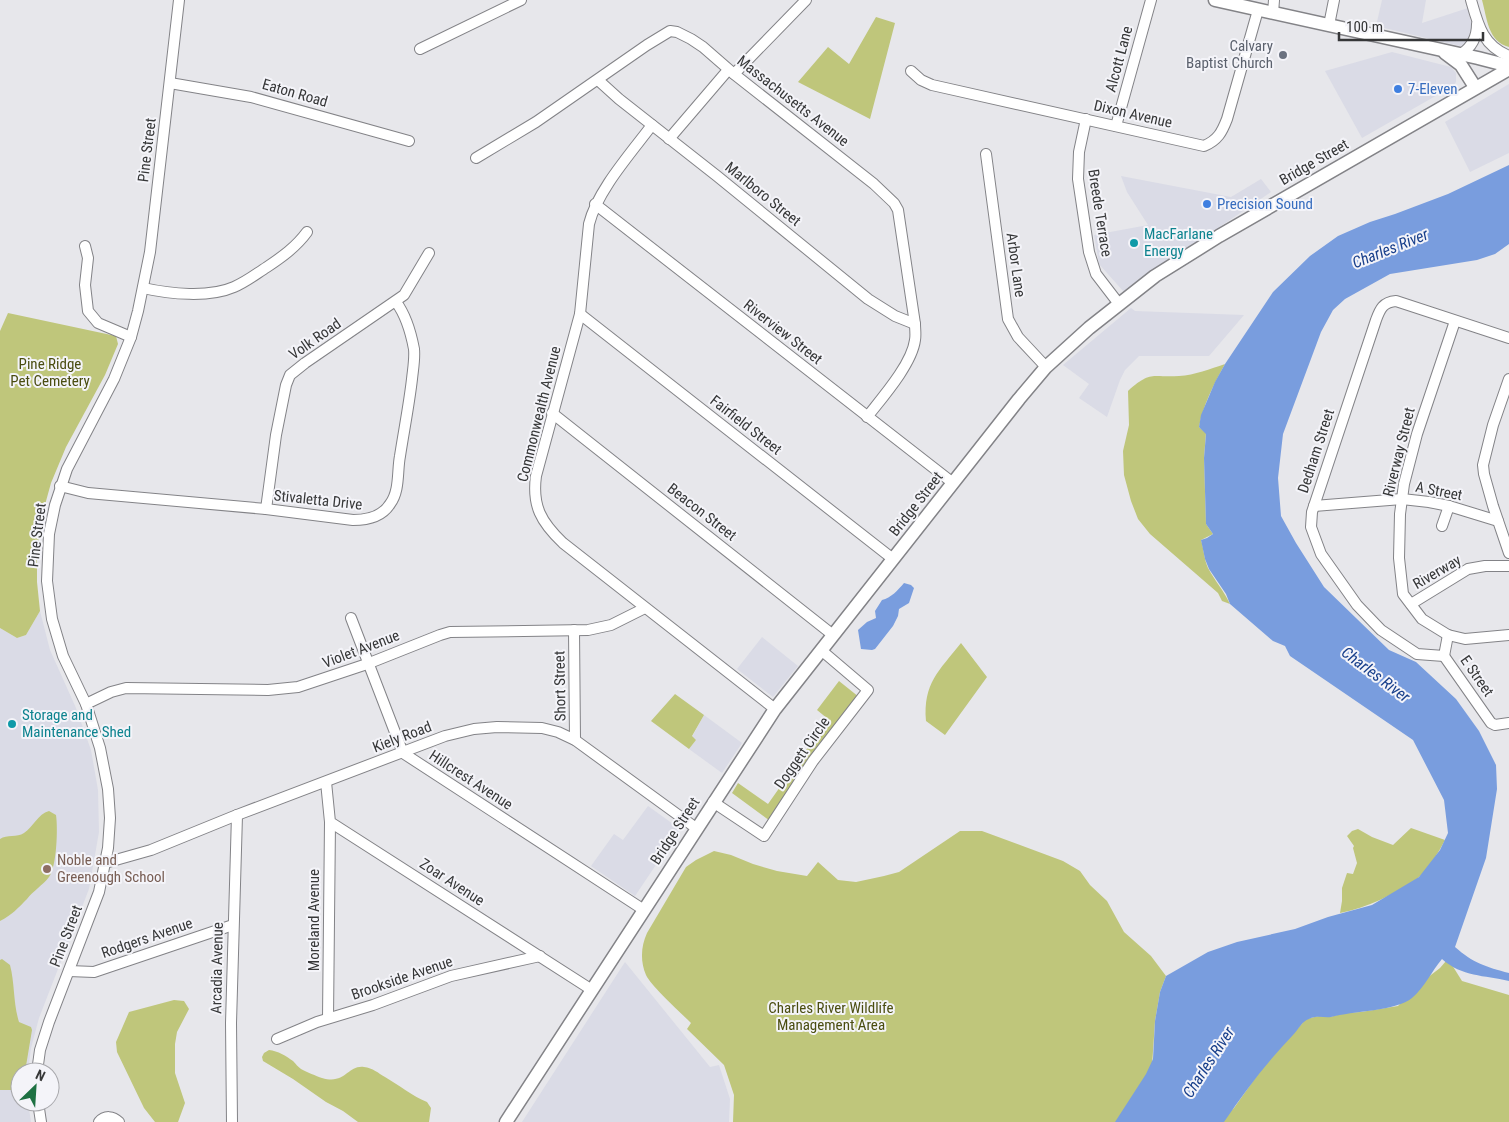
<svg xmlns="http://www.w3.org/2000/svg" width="1509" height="1122" font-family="'Roboto Condensed',sans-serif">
<rect width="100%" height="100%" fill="#e7e7eb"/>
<g fill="#dadbe6">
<polygon points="1382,0 1426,0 1422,23 1468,8 1473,33 1466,45 1460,46 1376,26"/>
<polygon points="1392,52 1451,67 1456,73 1456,82 1453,86 1362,138 1325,71"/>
<polygon points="1509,84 1509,153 1470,172 1445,122"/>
<polygon points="1121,176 1231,197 1261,179 1271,192 1124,292 1099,264 1094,235 1148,225 1127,192"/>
<polygon points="1131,308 1135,311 1244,315 1209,356 1139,356 1125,370 1120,380 1107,417 1079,398 1089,384 1063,365"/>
<polygon points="40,611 50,650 76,708 91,750 98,790 99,832 89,889 39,1018 31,1048 28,1072 20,1072 20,1102 28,1102 31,1122 0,1122 0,628 17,638 26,635"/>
<polygon points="762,637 798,666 773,697 737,669"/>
<polygon points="704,715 742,743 722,773 689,749 696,740 692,737"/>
<polygon points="648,806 680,829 635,896 591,866 614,834 623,840"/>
<polygon points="625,962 710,1067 719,1065 730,1099 729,1122 522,1122"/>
</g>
<g fill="#bfc67b">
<path d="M1482,0H1509V47C1488,42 1487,18 1482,0Z"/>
<polygon points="876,17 895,23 870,119 798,82 828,47 849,64"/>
<polygon points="8,313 116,336 118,344 105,375 66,447 51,483 43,512 37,553 37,582 40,611 26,635 17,638 0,628 0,331"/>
<path d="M1225,364C1214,384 1203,405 1199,427L1206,433L1204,458L1206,524L1213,534L1201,540C1204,550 1204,559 1208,568C1215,581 1224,591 1230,604L1222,601L1218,593L1150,534L1138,519L1131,501L1124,475L1123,451L1129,425L1128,391C1151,370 1153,378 1179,376C1195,375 1210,369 1225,364Z"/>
<path d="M961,643L987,677L945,735L926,721C923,683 939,671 961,643Z"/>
<polygon points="839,681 859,697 770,821 732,793 738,783 768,804 828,719 817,710"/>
<polygon points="675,694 704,715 692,736 696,740 689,749 651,721"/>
<path d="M49,811L56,815C58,828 57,866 49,877C43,885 33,891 27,899C18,908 12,915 0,921V839C7,834 17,838 24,833C33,827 38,814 49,811Z"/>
<path d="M1411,828L1445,840C1438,853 1429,869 1418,878C1396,894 1366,908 1340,913L1342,901V888L1347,873L1353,874L1357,863L1353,848L1354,846L1347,836L1352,831L1358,829L1372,837L1393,845Z"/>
<path d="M960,831H982L1063,861L1080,871L1090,885L1107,901L1124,932L1151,956L1166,976L1160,992L1155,1021L1152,1066L1118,1122H733L734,1095L724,1065L687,1029L691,1023C681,1013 651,986 646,975C640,961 641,946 647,933L686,867L696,860L714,851L731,855L753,864L777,871L807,876L818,862L838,880L856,882L884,876L899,872Z"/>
<path d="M2,959L10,965C15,984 13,1003 19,1022L31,1027L32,1030L25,1072H20V1088L16,1090H0V960Z"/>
<polygon points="1446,961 1452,965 1462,981 1509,995 1509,1122 1218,1122 1234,1108 1263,1067 1306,1019 1319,1016 1330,1017 1344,1013 1361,1012 1398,1006 1418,985 1440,968"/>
<polygon points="174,1000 184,1001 189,1009 177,1032 175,1044 175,1073 185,1103 178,1122 155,1122 144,1108 117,1052 116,1042 129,1012"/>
<path d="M269,1050C278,1051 286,1056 293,1061C296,1064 298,1067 301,1069C307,1072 316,1076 322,1078C346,1085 347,1065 364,1067C373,1068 378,1073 385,1077C399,1085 412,1096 427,1102L431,1108L429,1122H358L343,1111L326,1102L293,1079L263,1061L262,1057L264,1053Z"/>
</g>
<g fill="#799dde">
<path d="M1509,165V244L1495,254L1477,260L1390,274L1345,299L1333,310L1321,332L1283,434L1278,478L1281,516L1296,543L1324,587L1389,650L1416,662L1456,699L1479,731L1496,765L1497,789L1486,858L1455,947C1473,963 1486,967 1509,973V981C1484,975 1462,977 1442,959C1431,972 1425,987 1412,998C1397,1011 1352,1011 1331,1017C1324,1018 1317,1015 1309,1019C1302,1021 1298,1030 1293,1035C1267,1062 1245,1091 1224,1122H1115L1146,1074L1153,1059L1155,1021L1160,992L1166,976L1208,952L1237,942L1295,929L1328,917L1372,905L1419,877L1440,850L1448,833L1444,800L1413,740L1290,656L1285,646L1273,641L1230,604L1226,594L1209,569L1205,559L1201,540L1207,538L1213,534L1206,524L1204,458L1206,434L1199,427L1201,415L1215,382L1225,364L1273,292L1310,256L1338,236L1370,222L1395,214L1448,194Z"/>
<path d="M904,583L911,585L914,588L909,603L899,609L898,616L893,626L875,649L872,650L861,649L858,630L867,622L876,618L875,611L882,600C891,598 898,590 904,583Z"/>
</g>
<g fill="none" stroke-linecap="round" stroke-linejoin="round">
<g stroke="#838387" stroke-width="12">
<g id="minor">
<path d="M1471,0C1478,25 1483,46 1509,56"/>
<polyline points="1273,13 1274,0"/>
<polyline points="1329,25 1334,0"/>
<polyline points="420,49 521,0"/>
<path d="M1461,54C1472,47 1477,37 1477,24"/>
<path d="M911,71L921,80L932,85L1204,146C1218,140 1222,132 1227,119L1258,10"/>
<polyline points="734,74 806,0"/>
<polyline points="598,80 619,99 717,176 868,299 895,316 915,324"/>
<polyline points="170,83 251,97 409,141"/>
<polyline points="1086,119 1079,152 1078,179 1089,252 1096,274 1119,304"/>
<path d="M652,125C631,153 597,191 589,224L580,314L536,476C532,506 541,522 563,543L775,709"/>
<polyline points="1116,126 1151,0"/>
<polyline points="669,139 728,70"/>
<polyline points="986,154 1008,319 1018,337 1046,367"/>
<path d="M476,158L536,122L647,45L670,31L677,32L691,39L703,47L734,74L874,184L894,203L898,210L915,324C915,329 916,335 915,340C912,364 882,398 867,417"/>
<polyline points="595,204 953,483"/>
<polyline points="85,246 88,258 85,285 88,311 98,323 131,337"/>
<path d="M143,288C170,294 209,298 234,287C246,282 256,274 267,267C282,257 296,247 307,232"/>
<polyline points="580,314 893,559"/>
<polyline points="1455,321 1417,434 1404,484 1400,514 1399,558 1403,594 1422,619 1448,635 1465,639 1509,635"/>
<polyline points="1509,379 1493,425 1483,465 1484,474 1493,506 1509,553"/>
<polyline points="552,413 833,635"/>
<path d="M60,486L88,493L266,509L353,520C367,520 382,517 390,504C400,491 397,471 400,456C404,430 409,405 412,379C413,369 415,359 414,349C411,333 405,314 396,302"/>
<polyline points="1314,506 1402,499 1429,502 1449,506 1498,521"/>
<polyline points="266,509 276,435 286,385 290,375 305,363 404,295 429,253"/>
<polyline points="1442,526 1449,506"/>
<polyline points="1411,604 1468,569 1485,566 1509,566"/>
<polyline points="351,618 403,753 644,910"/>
<polyline points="574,630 575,740"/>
<path d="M1448,635L1444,656L1417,654L1381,630L1357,605L1321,554L1311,527L1312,512L1376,320C1380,309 1383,302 1396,301L1509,338"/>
<polyline points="1444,656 1491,723 1495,725 1509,723"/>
<polyline points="86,704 111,692 126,688 268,690 298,687 367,664 440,635 450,632 588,630 611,625 645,608"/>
<polyline points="326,782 330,822 592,990"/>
<polyline points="713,802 764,836 813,761 868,690 821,650"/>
<polyline points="105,863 151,850 237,815 445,736 474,729 497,727 542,728 558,732 575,740 696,828"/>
<polyline points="69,971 94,972 233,925"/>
<polyline points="328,1018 330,822"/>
<polyline points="277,1039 317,1022 373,1005 451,976 540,956"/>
<polyline points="37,1072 40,1050 49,1022 99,892 108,848 110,818 108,789 100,748 86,704 63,656 52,619 47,581 49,534 55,505 67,469 114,379 131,337 138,311 150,252 179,0"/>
<polyline points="38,1102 41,1122"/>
<path d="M99,1122C105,1115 113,1116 119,1122"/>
<polyline points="232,1122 231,1023 237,815"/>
</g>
</g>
<g stroke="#838387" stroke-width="15">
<g id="major">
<polyline points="1215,0 1478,58 1509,66"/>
<polyline points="1445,53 1461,65 1475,87"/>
<polyline points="506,1122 775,709 1019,399 1046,367 1089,328 1155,276 1219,236 1509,69"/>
</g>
</g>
<use href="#minor" stroke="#fff" stroke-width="10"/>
<use href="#major" stroke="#fff" stroke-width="12"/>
</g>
<circle fill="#6b7280" stroke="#f4f4f9" stroke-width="2" cx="1283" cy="55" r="5"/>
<g fill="#3f7fe0" stroke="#f4f4f9" stroke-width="2">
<circle cx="1398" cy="89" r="5"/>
<circle cx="1207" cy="204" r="5"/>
</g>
<g fill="#0f9aa8" stroke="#f4f4f9" stroke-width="2">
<circle cx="1134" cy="243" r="5"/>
<circle cx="12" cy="724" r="5"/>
</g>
<circle fill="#8d6e63" stroke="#f4f4f9" stroke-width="2" cx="47" cy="869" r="5"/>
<g text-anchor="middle" stroke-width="4" stroke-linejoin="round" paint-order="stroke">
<g font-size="15" fill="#5b616d" stroke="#f4f4f9" text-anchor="end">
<text x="1273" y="51">Calvary<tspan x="1273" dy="17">Baptist Church</tspan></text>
</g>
<g font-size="15" fill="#363738" stroke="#f4f4f9">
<text transform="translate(1119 59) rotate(-75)" y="5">Alcott Lane</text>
<text transform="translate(295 93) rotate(16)" y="5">Eaton Road</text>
<text transform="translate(793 101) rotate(38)" y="5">Massachusetts Avenue</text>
<text transform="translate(1133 114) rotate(13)" y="5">Dixon Avenue</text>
<text transform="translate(147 150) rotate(-83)" y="5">Pine Street</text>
<text transform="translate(1314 162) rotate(-30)" y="5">Bridge Street</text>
<text transform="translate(763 194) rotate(39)" y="5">Marlboro Street</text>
<text transform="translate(1100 213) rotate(81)" y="5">Breede Terrace</text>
<text transform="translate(1016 265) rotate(82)" y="5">Arbor Lane</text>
<text transform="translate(783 332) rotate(38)" y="5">Riverview Street</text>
<text transform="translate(315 339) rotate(-35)" y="5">Volk Road</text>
<text transform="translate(539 414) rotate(-76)" y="5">Commonwealth Avenue</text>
<text transform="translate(746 425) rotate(38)" y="5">Fairfield Street</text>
<text transform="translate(1316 451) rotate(-72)" y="5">Dedham Street</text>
<text transform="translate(1399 452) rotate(-76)" y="5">Riverway Street</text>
<text transform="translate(1439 491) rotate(11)" y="5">A Street</text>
<text transform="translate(318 500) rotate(6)" y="5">Stivaletta Drive</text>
<text transform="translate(916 504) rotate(-52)" y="5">Bridge Street</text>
<text transform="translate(702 512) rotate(38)" y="5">Beacon Street</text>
<text transform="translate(37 535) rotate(-83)" y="5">Pine Street</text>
<text transform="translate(1437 572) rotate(-30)" y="5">Riverway</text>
<text transform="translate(361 649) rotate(-21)" y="5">Violet Avenue</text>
<text transform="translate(1477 676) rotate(55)" y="5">E Street</text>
<text transform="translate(560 686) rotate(-91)" y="5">Short Street</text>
<text transform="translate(402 737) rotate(-21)" y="5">Kiely Road</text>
<text transform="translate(802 753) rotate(-55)" y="5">Doggett Circle</text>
<text transform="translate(471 780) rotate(33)" y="5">Hillcrest Avenue</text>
<text transform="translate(675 831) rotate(-57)" y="5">Bridge Street</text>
<text transform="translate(452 882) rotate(33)" y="5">Zoar Avenue</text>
<text transform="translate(314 920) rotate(-90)" y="5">Moreland Avenue</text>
<text transform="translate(66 936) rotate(-69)" y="5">Pine Street</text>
<text transform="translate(147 938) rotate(-19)" y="5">Rodgers Avenue</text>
<text transform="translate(217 968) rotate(-89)" y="5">Arcadia Avenue</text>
<text transform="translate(402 978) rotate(-19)" y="5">Brookside Avenue</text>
</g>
<g font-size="15" fill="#366cbe" stroke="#f4f4f9" text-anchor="start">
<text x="1408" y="94">7-Eleven</text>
<text x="1217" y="209">Precision Sound</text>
</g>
<g font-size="15" fill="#0d838f" stroke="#f4f4f9" text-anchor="start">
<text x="1144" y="239">MacFarlane<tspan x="1144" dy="17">Energy</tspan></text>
<text x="22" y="720">Storage and<tspan x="22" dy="17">Maintenance Shed</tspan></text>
</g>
<g font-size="15" fill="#4a4d10" stroke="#f4f4f9">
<text x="50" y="369">Pine Ridge<tspan x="50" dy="17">Pet Cemetery</tspan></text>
<text x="831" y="1013">Charles River Wildlife<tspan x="831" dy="17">Management Area</tspan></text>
</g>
<g font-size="15" fill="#785e54" stroke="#f4f4f9" text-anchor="start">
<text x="57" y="865">Noble and<tspan x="57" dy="17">Greenough School</tspan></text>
</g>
<g font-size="16" font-style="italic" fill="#183f8b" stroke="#f4f4f9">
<text transform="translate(1390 248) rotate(-22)" y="6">Charles River</text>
<text transform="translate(1376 674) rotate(37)" y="6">Charles River</text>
<text transform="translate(1208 1062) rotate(-57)" y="6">Charles River</text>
</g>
</g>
<g transform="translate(35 1087) rotate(25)"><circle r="24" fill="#f4f4f9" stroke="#a8a8ac"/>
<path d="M0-4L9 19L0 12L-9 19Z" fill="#1e7143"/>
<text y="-8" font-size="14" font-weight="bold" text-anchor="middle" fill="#363738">N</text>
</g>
<path d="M1339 32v8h144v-8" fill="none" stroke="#363738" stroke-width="2.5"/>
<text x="1346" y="32" font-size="15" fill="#363738" stroke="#f4f4f9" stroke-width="4" paint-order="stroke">100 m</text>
</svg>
